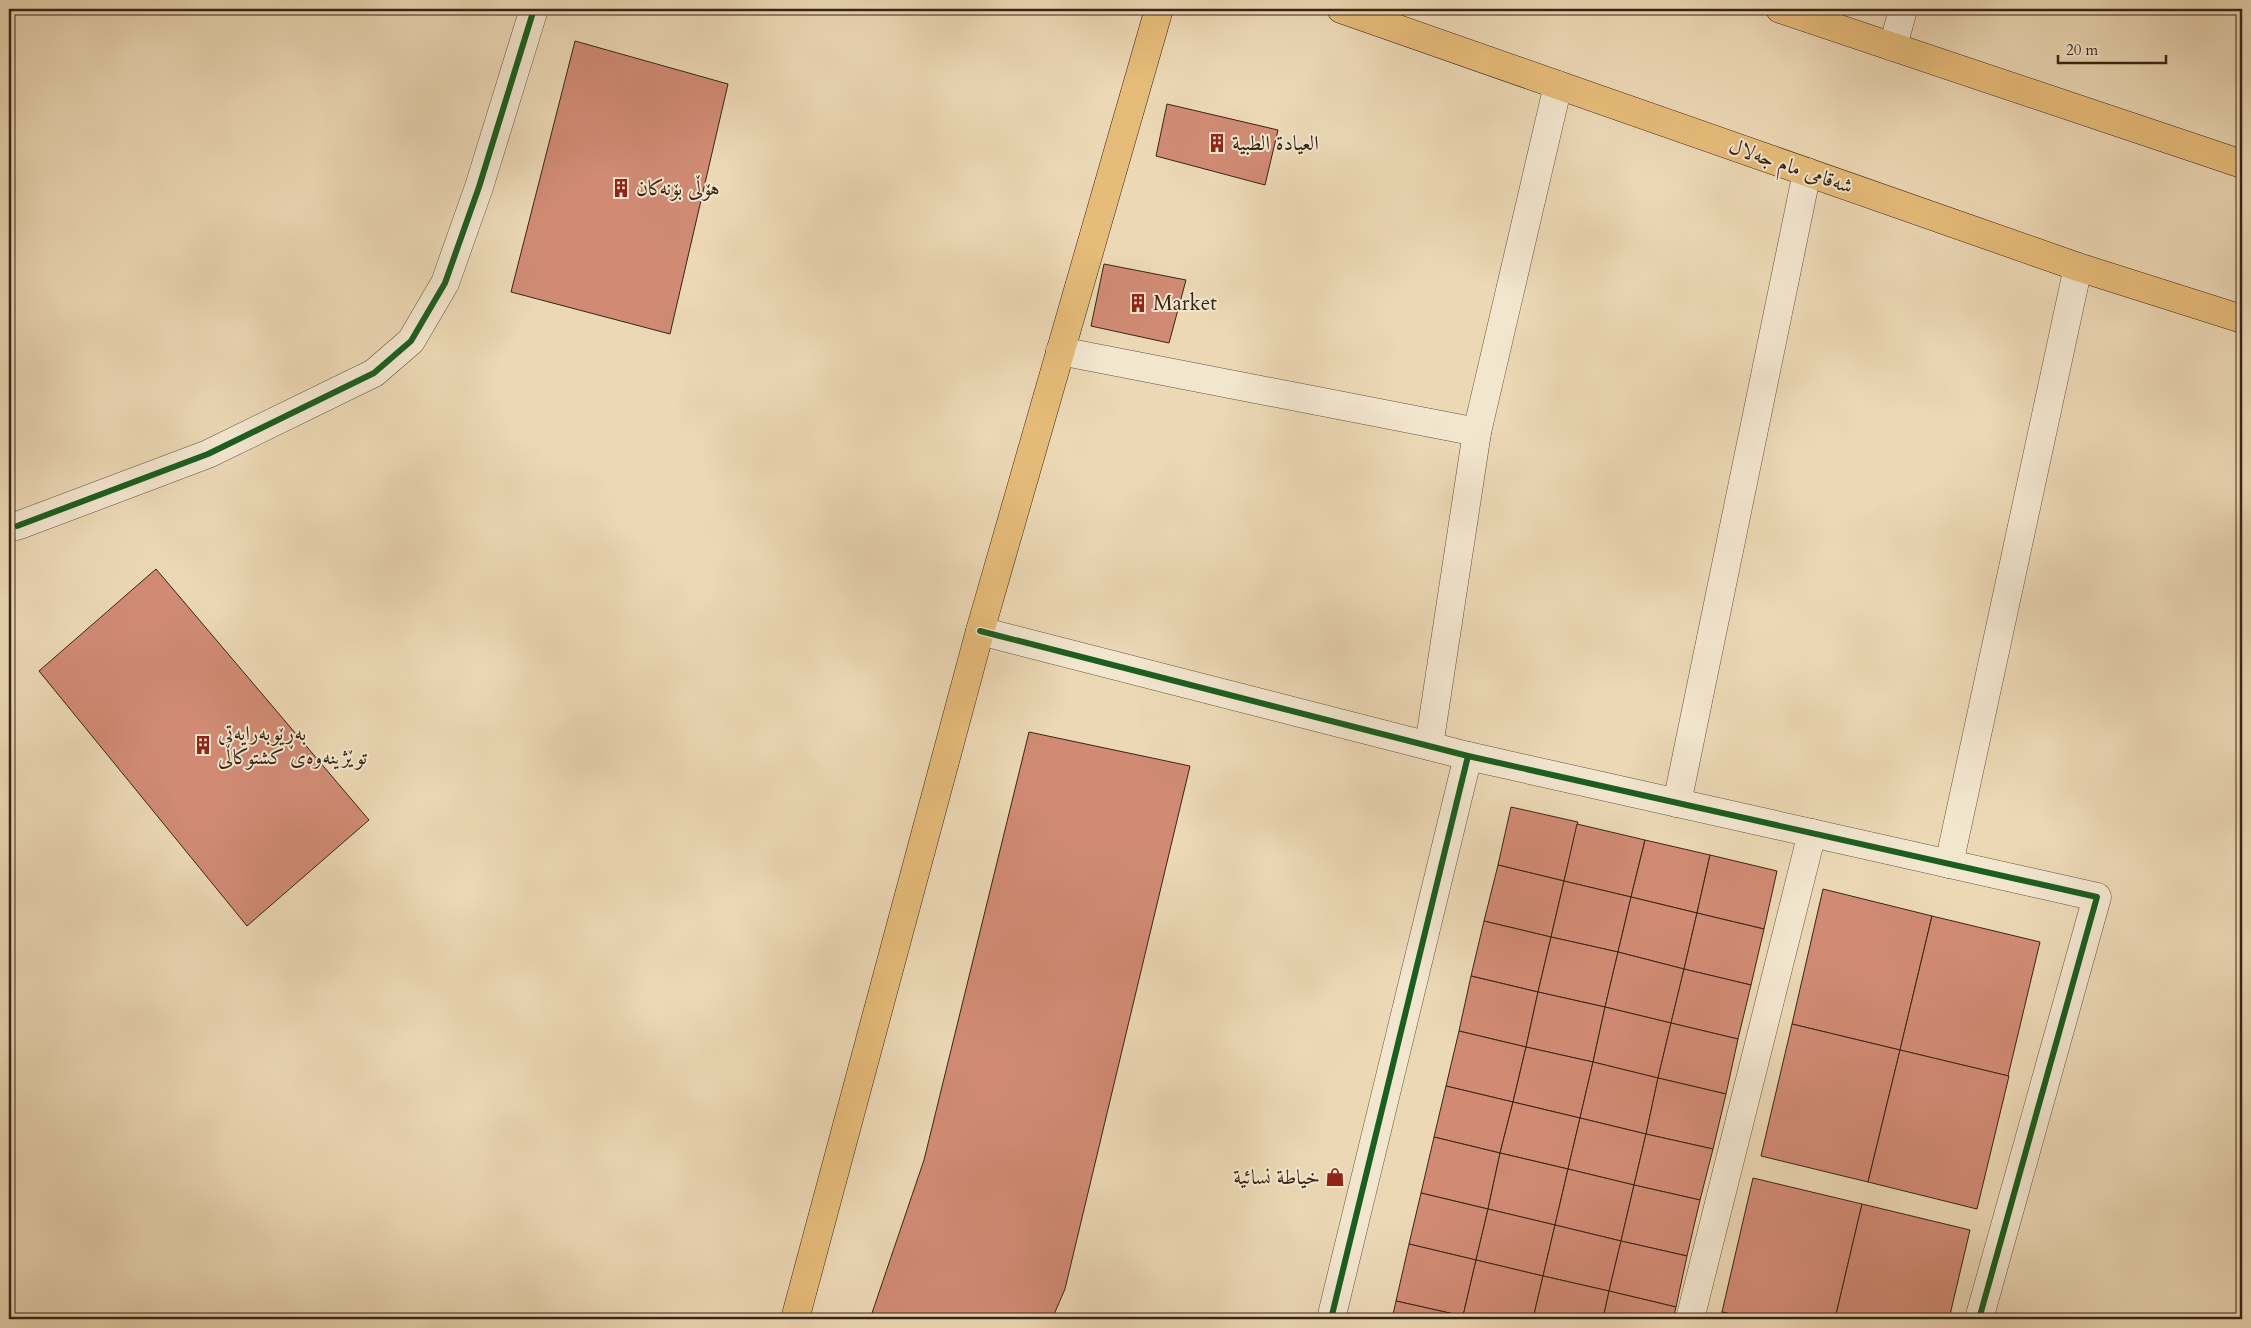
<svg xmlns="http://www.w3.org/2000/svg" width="2251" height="1328" font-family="Cardo,Amiri,serif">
<rect width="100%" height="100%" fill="#ecd8b5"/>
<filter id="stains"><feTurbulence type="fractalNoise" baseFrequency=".004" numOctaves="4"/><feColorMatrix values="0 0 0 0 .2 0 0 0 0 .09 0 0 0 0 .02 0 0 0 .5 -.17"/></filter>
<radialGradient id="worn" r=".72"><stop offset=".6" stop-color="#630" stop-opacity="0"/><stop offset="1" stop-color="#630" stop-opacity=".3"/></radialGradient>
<g fill="#d18b75" stroke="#382415">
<polygon points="575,41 728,84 670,334 511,292"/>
<polygon points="1167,104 1278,130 1265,185 1156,156"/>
<polygon points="1104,264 1186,280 1169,343 1091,326"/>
<polygon points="156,569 369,820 247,926 39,671"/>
<polygon points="1029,732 1190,766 1065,1289 1052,1319 870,1319 924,1160"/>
<polygon points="1511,807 1578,822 1564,881 1498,865"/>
<polygon points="1577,824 1645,840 1631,897 1564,881"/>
<polygon points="1645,840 1710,855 1697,913 1631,897"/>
<polygon points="1710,855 1777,871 1764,929 1697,913"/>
<polygon points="1498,865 1564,881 1551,937 1484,921"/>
<polygon points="1564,881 1631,897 1618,952 1551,937"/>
<polygon points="1823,889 1932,916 1900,1050 1792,1024"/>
<polygon points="1631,897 1697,913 1684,969 1618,952"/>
<polygon points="1697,913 1764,929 1751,985 1684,969"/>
<polygon points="1932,916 2040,942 2008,1076 1900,1050"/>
<polygon points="1484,921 1551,937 1538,992 1471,976"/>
<polygon points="1551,937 1618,952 1605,1007 1538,992"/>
<polygon points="1618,952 1684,969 1671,1023 1605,1007"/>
<polygon points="1684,969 1751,985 1738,1039 1671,1023"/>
<polygon points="1471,976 1538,992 1526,1047 1459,1031"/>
<polygon points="1538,992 1605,1007 1593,1062 1526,1047"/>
<polygon points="1605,1007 1671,1023 1658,1078 1593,1062"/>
<polygon points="1671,1023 1738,1039 1726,1094 1658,1078"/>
<polygon points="1792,1024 1900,1050 1868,1182 1761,1156"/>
<polygon points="1459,1031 1526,1047 1513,1102 1446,1086"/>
<polygon points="1526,1047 1593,1062 1580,1118 1513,1102"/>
<polygon points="1900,1050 2009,1076 1977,1209 1868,1182"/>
<polygon points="1593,1062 1658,1078 1646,1134 1580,1118"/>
<polygon points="1658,1078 1726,1094 1713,1149 1646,1134"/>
<polygon points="1446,1086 1513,1102 1500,1153 1434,1137"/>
<polygon points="1513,1102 1580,1118 1568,1169 1500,1153"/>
<polygon points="1580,1118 1646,1134 1634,1185 1568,1169"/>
<polygon points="1646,1134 1713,1149 1700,1200 1634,1185"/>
<polygon points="1434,1137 1500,1153 1488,1209 1421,1193"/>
<polygon points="1500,1153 1568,1169 1555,1225 1488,1209"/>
<polygon points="1568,1169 1634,1185 1621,1241 1555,1225"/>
<polygon points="1753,1178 1862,1204 1835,1319 1753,1319 1722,1312"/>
<polygon points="1634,1185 1700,1200 1687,1256 1621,1241"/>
<polygon points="1421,1193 1488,1209 1476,1260 1409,1244"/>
<polygon points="1862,1204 1970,1230 1949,1319 1835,1319"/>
<polygon points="1488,1209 1555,1225 1543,1276 1476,1260"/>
<polygon points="1555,1225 1621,1241 1609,1291 1543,1276"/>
<polygon points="1621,1241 1687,1256 1676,1307 1609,1291"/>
<polygon points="1409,1244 1476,1260 1463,1316 1396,1301"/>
<polygon points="1476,1260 1543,1276 1533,1319 1475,1319 1463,1316"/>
<polygon points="1543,1276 1609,1291 1603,1319 1533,1319"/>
<polygon points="1609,1291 1676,1307 1673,1319 1603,1319"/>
<polygon points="1396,1301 1463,1316 1462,1319 1392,1319"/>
<polygon points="1722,1312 1753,1319 1720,1319"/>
</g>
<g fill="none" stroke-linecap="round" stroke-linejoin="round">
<g stroke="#65513d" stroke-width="29">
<g id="minor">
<polyline points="1893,47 1903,9"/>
<polyline points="1060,351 1477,432"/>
<polyline points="17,526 208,454 374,373 411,341 445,283 479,187 534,9"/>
<polyline points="980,631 1468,756 1331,1319"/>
<polyline points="1429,746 1477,432 1558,85"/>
<polyline points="1468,756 2097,897 1979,1319"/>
<polyline points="1677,803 1807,172"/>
<polyline points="1949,864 2078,267"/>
<polyline points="1690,1319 1812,833"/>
</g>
</g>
<g stroke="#382415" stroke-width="29">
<polyline id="major" points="795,1319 980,631 1159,9"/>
</g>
<g stroke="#382415" stroke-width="29">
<g id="highway">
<polyline points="1341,9 2078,267 2242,319"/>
<polyline points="1780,9 2242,164"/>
</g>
</g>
<use href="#minor" stroke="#f3e6cf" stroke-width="28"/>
<use href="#major" stroke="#e6bc7a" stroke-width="28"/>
<use href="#highway" stroke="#e6bc7a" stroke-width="28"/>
<g stroke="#f3e6cf" stroke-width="9">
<g id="cycleway">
<polyline points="17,526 208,454 374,373 411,341 445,283 479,187 534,9"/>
<polyline points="980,631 1468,756 1331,1319"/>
<polyline points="1468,756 2097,897 1979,1319"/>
</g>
</g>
<use href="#cycleway" stroke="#1b5e20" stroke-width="6"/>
</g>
<defs>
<g id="building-bare" transform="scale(1.5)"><path d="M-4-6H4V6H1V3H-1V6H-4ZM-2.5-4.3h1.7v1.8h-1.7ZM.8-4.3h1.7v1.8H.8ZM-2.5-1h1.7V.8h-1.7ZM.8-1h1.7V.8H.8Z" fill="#8f2418" stroke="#f3e6cf" stroke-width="2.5" paint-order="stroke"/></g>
<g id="shop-bare" transform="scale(1.5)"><path d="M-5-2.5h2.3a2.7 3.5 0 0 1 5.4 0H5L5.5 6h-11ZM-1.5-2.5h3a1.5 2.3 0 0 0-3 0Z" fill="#8f2418" stroke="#f3e6cf" stroke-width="2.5" paint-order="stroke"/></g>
</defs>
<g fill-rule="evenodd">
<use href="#building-bare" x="1217" y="143"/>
<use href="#building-bare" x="621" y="188"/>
<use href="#building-bare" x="1138" y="303"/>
<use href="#building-bare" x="203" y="745"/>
<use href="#shop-bare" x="1335" y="1177"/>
</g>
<g text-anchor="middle" stroke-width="4" stroke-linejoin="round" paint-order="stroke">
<g font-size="21" fill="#382415" stroke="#f3e6cf" text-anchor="start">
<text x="1232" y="150">العيادة الطبية</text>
<text x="636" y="195">هۆڵی بۆنەکان</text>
<text x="1153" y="310">Market</text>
<text x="218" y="740">بەڕێوبەرایەتی<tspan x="218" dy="24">توێژینەوەی کشتوکاڵی</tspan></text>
<text x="1320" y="1184" text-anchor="end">خياطة نسائية</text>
</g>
<g font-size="21" fill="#382415" stroke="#f3e6cf">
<text transform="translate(1791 166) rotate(19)" y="7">شەقامی مام جەلال</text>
</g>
</g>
<rect width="2251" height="1328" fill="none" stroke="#ecd8b5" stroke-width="30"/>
<rect x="10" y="10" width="2231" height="1308" fill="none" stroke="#382415" stroke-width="2.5"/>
<rect x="15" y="15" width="2221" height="1298" fill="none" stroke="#382415"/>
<path d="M2058 55v8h108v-8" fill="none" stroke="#382415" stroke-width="2.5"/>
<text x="2066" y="55" font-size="15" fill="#382415" stroke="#f3e6cf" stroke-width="4" paint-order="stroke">20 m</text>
<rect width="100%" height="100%" filter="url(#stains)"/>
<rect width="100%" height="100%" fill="url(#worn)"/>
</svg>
